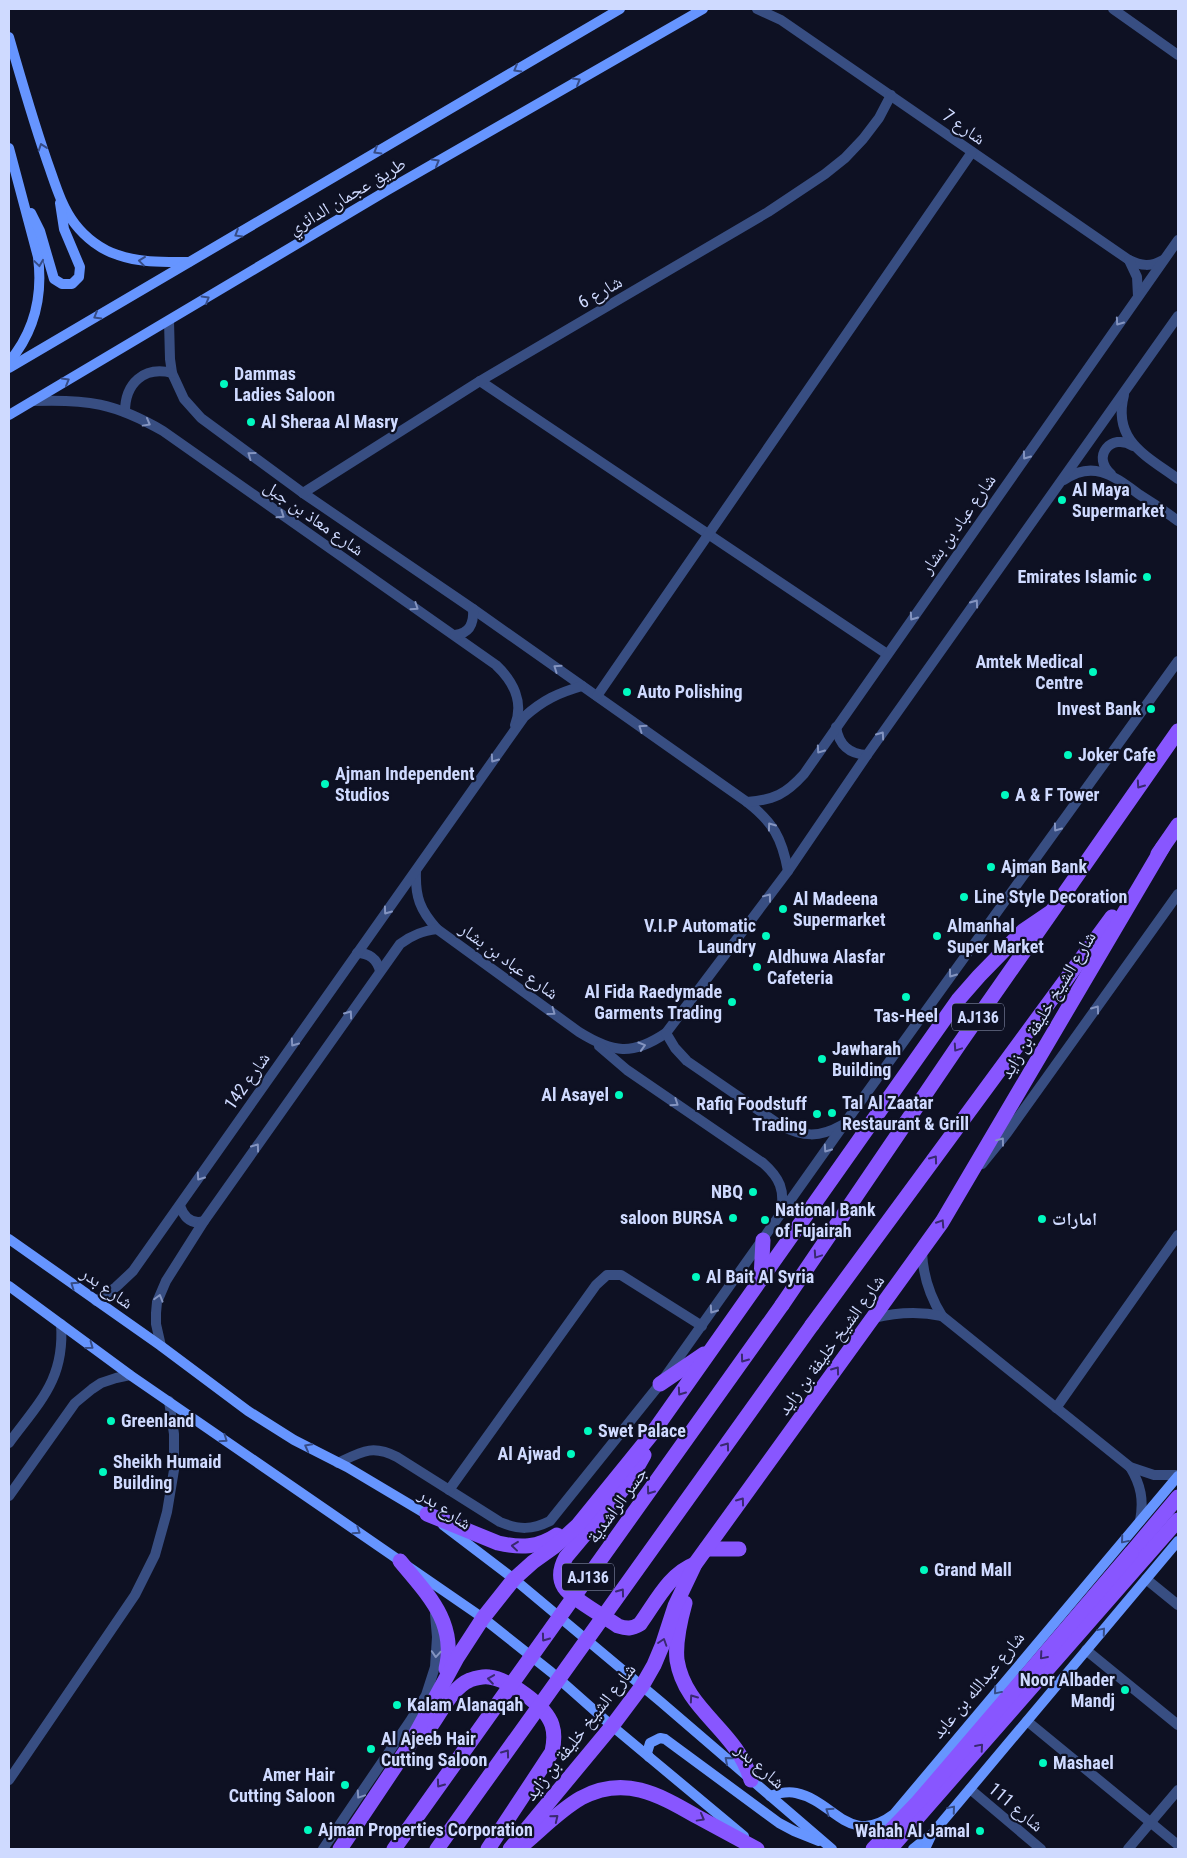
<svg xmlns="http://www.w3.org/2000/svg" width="1187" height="1858" font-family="'Roboto Condensed','Noto Naskh Arabic',sans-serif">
<rect width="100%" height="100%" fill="#0e1123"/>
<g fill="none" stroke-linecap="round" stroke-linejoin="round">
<g stroke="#384e82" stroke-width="10">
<path d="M757,9L781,20L1129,260C1141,266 1151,267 1163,260"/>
<polyline points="1113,9 1178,55"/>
<polyline points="1129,260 1137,277 1138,296"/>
<path d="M169,321L170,359L172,373L184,399L201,418L303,493L473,609L747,802C773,822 782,838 788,871"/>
<polyline points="480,381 887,654"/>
<path d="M1124,395C1112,441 1147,456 1178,479"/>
<path d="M33,401C87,399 115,403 163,431L496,665C513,681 524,702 515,725"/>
<path d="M125,412C125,383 144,366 172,373"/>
<path d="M1111,474C1091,457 1111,432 1133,446"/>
<path d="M1064,480C1094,459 1115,477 1140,495C1153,503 1166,512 1178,521"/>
<polyline points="303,493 480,381 768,212 825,174 845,158 863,139 879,118 891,95"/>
<path d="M455,635C470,633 474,623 473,609"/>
<polyline points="597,696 972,152"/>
<path d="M836,727C839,745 849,754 867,755"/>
<path d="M747,802C774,800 786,794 804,774L1178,240"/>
<path d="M416,871C415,897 420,910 437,929L579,1032C613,1053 632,1056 666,1033L788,871L867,755L1178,316"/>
<path d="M357,953C369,953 377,959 380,971"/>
<path d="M666,1033L675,1048L687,1061L780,1125C803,1137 819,1138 842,1125"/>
<path d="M599,1046L627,1070L763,1163C780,1178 785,1190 781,1212"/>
<polyline points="982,1164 1007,1133 1178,894"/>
<path d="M180,1206C184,1217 191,1225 204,1221"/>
<path d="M922,1252C923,1276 929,1295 942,1316L1130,1467L1154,1475H1178"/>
<path d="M96,1301L116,1287L133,1271L524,717C543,700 558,693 582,686"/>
<path d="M874,1318C898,1312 918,1311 942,1316"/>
<path d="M161,1346L156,1324V1313L157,1302L166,1281L204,1221L400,944C412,935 422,931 437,929"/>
<polyline points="1056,1408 1178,1235"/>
<path d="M338,1463C361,1452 372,1444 397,1457L500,1522C519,1530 532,1530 550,1521L660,1384L845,1123L1178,661"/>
<path d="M1130,1467C1141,1485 1144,1500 1140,1521"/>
<polyline points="449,1490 596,1285 607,1275 621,1275 702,1326"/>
<polyline points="1146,1579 1178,1605"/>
<polyline points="1086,1650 1178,1725"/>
<polyline points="1027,1721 1178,1845"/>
<polyline points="9,1780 135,1595 155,1555 167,1512 174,1470 174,1434 169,1401"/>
<polyline points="970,1789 1041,1849"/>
<polyline points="1128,1849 1178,1790"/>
</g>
<g stroke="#384e82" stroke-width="10">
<path d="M9,1443C40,1401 65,1379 61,1324"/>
<polyline points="9,1496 75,1403 92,1389 101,1383 116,1378 130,1375"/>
<polyline points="323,1849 410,1721 426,1695 435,1667 437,1637 435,1614"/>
</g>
<g stroke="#6695ff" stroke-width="10">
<path d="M9,37C21,79 33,120 47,161C55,183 61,206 75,224C85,237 101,250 118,255C141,263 165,262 189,262"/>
<path d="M9,148L38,257C43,296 35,331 9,362"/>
<polyline points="31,213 40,231 54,279 62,284 72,284 79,277 80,267 64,229 60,203"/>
<polyline points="9,368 620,9"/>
<polyline points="9,415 386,191 703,9"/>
<polyline points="9,1239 161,1346 248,1411 294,1440 347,1467 431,1517"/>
<polyline points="9,1286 130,1375 483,1618 551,1672 612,1726 744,1836"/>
<polyline points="443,1525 514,1579 661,1702 832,1849"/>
<polyline points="649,1757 647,1753 650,1743 660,1738 665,1739 779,1823 794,1831 819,1841"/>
<path d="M770,1796C779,1793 787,1791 796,1793C835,1801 849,1848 894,1814L1178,1476"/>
<polyline points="913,1849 928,1837"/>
<polyline points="925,1849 932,1834 1178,1541"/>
</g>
<g stroke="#8856ff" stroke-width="15">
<polyline points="1158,854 1178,825"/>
<polyline points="761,1278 763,1240"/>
<polyline points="782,1305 960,1043 1178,731"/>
<polyline points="812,1325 1112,917"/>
<polyline points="660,1384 704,1354"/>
<path d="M644,1455L628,1483L566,1557C561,1566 558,1577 564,1587C572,1599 605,1617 618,1626C627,1629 632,1629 640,1624C656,1602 669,1574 695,1564"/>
<path d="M427,1514L498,1543C520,1548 538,1548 557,1535"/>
<polyline points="706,1549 739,1549"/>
<polyline points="1131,1553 1178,1497"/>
<path d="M400,1561C427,1594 457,1622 446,1669"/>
<path d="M685,1603C680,1621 675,1641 677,1660C685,1711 737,1730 751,1780"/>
<path d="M428,1730C440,1715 451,1688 470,1680C476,1678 483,1676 489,1677C508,1679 546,1706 552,1725C555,1734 554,1743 552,1752L488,1849"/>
<path d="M524,1844C542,1829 560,1810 581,1798C624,1775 658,1794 696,1816C716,1827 737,1838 757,1849"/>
<polyline points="340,1849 409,1746 457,1658 483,1618 514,1579 533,1562 554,1547 578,1525 651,1435 958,1000 979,976 1023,931 1051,912"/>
<polyline points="510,1849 612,1726 642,1686 654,1665 662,1646 675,1606 695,1564 942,1222 1163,847"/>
<polyline points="890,1849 1178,1520"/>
</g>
<g stroke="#8856ff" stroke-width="15">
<polyline points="394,1849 782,1305"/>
<polyline points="437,1849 812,1325"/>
<polyline points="873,1849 918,1802 1131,1553"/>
</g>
</g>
<defs><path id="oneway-chevron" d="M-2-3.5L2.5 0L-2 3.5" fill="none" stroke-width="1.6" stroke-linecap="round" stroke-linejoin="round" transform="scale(1.25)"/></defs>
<g stroke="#364c86">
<use href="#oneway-chevron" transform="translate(517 69) rotate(150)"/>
<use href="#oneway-chevron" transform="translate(577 81) rotate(-30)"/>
<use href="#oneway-chevron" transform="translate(42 147) rotate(-109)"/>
<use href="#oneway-chevron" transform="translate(377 151) rotate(149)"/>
<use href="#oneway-chevron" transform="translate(436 162) rotate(-30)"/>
<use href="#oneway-chevron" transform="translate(238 234) rotate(149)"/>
<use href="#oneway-chevron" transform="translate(142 261) rotate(-173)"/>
<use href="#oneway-chevron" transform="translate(39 263) rotate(82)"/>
<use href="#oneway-chevron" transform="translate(206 299) rotate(-31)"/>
<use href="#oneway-chevron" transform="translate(97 316) rotate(150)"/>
<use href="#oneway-chevron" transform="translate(66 381) rotate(-30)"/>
<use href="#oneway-chevron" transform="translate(74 1285) rotate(-145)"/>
<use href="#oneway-chevron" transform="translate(90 1346) rotate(36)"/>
<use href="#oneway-chevron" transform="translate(224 1439) rotate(35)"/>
<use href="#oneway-chevron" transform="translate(308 1447) rotate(-152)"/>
<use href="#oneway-chevron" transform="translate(357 1531) rotate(34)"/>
<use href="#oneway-chevron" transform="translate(1124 1540) rotate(130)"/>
<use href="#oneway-chevron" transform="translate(1102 1631) rotate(-50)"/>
<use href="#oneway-chevron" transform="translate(997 1691) rotate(130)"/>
<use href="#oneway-chevron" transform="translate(728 1760) rotate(-139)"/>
<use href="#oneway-chevron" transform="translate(952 1809) rotate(-50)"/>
<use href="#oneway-chevron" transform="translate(829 1811) rotate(-146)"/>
</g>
<g stroke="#8494c0">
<use href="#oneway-chevron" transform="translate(1119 322) rotate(125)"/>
<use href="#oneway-chevron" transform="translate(147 423) rotate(29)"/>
<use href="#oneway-chevron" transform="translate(251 455) rotate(-144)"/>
<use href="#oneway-chevron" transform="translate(1026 456) rotate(126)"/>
<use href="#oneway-chevron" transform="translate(281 515) rotate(35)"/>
<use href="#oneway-chevron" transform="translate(975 603) rotate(-55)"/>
<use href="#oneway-chevron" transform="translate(415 607) rotate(34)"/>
<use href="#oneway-chevron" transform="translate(913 617) rotate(125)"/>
<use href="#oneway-chevron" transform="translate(557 668) rotate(-145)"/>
<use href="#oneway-chevron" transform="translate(642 728) rotate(-145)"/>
<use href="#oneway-chevron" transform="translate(881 735) rotate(-55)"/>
<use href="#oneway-chevron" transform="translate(820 750) rotate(125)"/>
<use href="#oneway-chevron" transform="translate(494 759) rotate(125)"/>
<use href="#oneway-chevron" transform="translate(771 826) rotate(-126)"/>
<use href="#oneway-chevron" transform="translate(1057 828) rotate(126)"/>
<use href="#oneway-chevron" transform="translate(768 897) rotate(-53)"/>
<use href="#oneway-chevron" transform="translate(387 911) rotate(126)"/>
<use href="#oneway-chevron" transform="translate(952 974) rotate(126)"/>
<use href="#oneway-chevron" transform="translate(1096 1009) rotate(-54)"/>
<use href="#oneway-chevron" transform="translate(552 1012) rotate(36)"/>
<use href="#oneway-chevron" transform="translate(349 1014) rotate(-55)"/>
<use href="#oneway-chevron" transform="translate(294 1043) rotate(125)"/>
<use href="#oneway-chevron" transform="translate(642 1046) rotate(-17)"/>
<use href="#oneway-chevron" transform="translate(675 1103) rotate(34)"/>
<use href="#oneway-chevron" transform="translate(1001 1141) rotate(-53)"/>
<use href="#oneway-chevron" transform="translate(256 1147) rotate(-54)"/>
<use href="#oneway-chevron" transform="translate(827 1149) rotate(125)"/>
<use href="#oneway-chevron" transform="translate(200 1177) rotate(125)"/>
<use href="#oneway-chevron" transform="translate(159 1298) rotate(-74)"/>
<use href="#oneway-chevron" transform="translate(713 1310) rotate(125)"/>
<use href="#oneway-chevron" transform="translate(436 1654) rotate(94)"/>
<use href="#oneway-chevron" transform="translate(360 1795) rotate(124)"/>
</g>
<g stroke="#392970">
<use href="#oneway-chevron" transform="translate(1140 785) rotate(125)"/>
<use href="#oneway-chevron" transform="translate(957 1048) rotate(124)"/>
<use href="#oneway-chevron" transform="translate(934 1159) rotate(-54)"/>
<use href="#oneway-chevron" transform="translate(941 1223) rotate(-57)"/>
<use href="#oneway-chevron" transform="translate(817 1255) rotate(124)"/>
<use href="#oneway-chevron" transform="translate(744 1359) rotate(126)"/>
<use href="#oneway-chevron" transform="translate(836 1370) rotate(-54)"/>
<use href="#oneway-chevron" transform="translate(681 1392) rotate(125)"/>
<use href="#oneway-chevron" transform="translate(726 1446) rotate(-54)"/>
<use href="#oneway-chevron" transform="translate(650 1491) rotate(126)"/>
<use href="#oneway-chevron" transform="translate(741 1501) rotate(-54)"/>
<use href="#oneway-chevron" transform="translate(515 1546) rotate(-174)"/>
<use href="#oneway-chevron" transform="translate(621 1592) rotate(-54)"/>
<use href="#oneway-chevron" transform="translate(545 1638) rotate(126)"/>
<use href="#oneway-chevron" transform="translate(663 1642) rotate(-72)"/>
<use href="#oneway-chevron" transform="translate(1043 1656) rotate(131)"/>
<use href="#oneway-chevron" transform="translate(491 1679) rotate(-172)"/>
<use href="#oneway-chevron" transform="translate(693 1698) rotate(-125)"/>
<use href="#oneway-chevron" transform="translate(980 1747) rotate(-49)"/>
<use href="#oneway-chevron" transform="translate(506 1753) rotate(-54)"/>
<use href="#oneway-chevron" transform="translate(440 1784) rotate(126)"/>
<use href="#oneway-chevron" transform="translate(555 1818) rotate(-39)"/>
<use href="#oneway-chevron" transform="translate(701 1818) rotate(29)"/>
</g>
<g fill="#00fac0" stroke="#0e1123" stroke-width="2">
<circle cx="224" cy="384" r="5"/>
<circle cx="251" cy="422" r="5"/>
<circle cx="1062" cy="500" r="5"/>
<circle cx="1147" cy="577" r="5"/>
<circle cx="1093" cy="672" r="5"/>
<circle cx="627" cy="692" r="5"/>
<circle cx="1151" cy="709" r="5"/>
<circle cx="1068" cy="755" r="5"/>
<circle cx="325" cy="784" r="5"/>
<circle cx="1005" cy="795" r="5"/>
<circle cx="991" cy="867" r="5"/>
<circle cx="964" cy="897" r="5"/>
<circle cx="783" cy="909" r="5"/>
<circle cx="766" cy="936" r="5"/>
<circle cx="937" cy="936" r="5"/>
<circle cx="757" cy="967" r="5"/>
<circle cx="906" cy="997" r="5"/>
<circle cx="732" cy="1002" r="5"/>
<circle cx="822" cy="1059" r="5"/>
<circle cx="619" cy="1095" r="5"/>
<circle cx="832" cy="1113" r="5"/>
<circle cx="817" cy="1114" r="5"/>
<circle cx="753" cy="1192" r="5"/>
<circle cx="733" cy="1218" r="5"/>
<circle cx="1042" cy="1219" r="5"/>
<circle cx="765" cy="1220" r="5"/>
<circle cx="696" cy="1277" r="5"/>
<circle cx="111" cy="1421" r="5"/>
<circle cx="588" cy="1431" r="5"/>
<circle cx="571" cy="1454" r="5"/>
<circle cx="103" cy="1472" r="5"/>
<circle cx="924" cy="1570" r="5"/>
<circle cx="1125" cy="1690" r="5"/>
<circle cx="397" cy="1705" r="5"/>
<circle cx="371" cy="1749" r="5"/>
<circle cx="1043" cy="1763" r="5"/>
<circle cx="345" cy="1785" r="5"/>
<circle cx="308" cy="1830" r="5"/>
<circle cx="980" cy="1831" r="5"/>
</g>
<g text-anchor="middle" stroke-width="4.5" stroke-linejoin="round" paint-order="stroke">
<g fill="#0e1123" stroke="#959ebd" stroke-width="1">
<rect x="952" y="1003.5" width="52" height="27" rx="4"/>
<rect x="562" y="1563.5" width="52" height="27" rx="4"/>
</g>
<g font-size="16" font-weight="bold" fill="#cfdaff">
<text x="978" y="1023">AJ136</text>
<text x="588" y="1583">AJ136</text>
</g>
<g font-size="18" fill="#cfdaff" stroke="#0e1123">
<text transform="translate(964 127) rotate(35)" y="6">شارع 7</text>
<text transform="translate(347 196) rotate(-31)" y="6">طريق عجمان الدائري</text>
<text transform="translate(600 292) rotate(-30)" y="6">شارع 6</text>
<text transform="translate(314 518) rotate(35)" y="6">شارع معاذ بن جبل</text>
<text transform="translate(958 524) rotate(-55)" y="6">شارع عباد بن بشار</text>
<text transform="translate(509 961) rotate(36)" y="6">شارع عباد بن بشار</text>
<text transform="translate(1048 1005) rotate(-59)" y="6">شارع الشيخ خليفة بن زايد</text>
<text transform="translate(247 1081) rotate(-55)" y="6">شارع 142</text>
<text transform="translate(107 1288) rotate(35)" y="6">شارع بدر</text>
<text transform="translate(831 1345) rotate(-54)" y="6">شارع الشيخ خليفة بن زايد</text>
<text transform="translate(617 1505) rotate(-54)" y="6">جسر الراشدية</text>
<text transform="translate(445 1509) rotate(34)" y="6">شارع بدر</text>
<text transform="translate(978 1685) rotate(-50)" y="6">شارع عبدالله بن عابد</text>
<text transform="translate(580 1732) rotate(-52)" y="6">شارع الشيخ خليفة بن زايد</text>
<text transform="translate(760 1766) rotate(41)" y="6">شارع بدر</text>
<text transform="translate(1016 1807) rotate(40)" y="6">شارع 111</text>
</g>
<g font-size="18" font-weight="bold" fill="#cfdaff" stroke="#0e1123" text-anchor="start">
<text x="234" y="380">Dammas<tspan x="234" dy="21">Ladies Saloon</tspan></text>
<text x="261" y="428">Al Sheraa Al Masry</text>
<text x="1072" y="496">Al Maya<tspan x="1072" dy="21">Supermarket</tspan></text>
<text x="1137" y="583" text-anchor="end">Emirates Islamic</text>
<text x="1083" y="668" text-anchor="end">Amtek Medical<tspan x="1083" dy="21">Centre</tspan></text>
<text x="637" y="698">Auto Polishing</text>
<text x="1141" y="715" text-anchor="end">Invest Bank</text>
<text x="1078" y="761">Joker Cafe</text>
<text x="335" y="780">Ajman Independent<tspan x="335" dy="21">Studios</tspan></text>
<text x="1015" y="801">A &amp; F Tower</text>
<text x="1001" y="873">Ajman Bank</text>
<text x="974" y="903">Line Style Decoration</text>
<text x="793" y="905">Al Madeena<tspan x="793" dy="21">Supermarket</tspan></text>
<text x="756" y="932" text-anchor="end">V.I.P Automatic<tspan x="756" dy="21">Laundry</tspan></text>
<text x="947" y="932">Almanhal<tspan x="947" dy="21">Super Market</tspan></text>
<text x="767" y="963">Aldhuwa Alasfar<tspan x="767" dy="21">Cafeteria</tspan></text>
<text x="722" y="998" text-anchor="end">Al Fida Raedymade<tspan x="722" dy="21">Garments Trading</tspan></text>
<text x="906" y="1022" text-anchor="middle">Tas-Heel</text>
<text x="832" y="1055">Jawharah<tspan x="832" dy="21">Building</tspan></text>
<text x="609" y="1101" text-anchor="end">Al Asayel</text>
<text x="842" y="1109">Tal Al Zaatar<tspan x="842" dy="21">Restaurant &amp; Grill</tspan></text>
<text x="807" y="1110" text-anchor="end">Rafiq Foodstuff<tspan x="807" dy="21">Trading</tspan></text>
<text x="743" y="1198" text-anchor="end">NBQ</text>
<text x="775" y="1216">National Bank<tspan x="775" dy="21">of Fujairah</tspan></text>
<text x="723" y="1224" text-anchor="end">saloon BURSA</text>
<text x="1052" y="1225">امارات</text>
<text x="706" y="1283">Al Bait Al Syria</text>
<text x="121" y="1427">Greenland</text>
<text x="598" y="1437">Swet Palace</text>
<text x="561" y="1460" text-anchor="end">Al Ajwad</text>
<text x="113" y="1468">Sheikh Humaid<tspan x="113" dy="21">Building</tspan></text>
<text x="934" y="1576">Grand Mall</text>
<text x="1115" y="1686" text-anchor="end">Noor Albader<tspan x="1115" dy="21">Mandj</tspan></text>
<text x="407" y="1711">Kalam Alanaqah</text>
<text x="381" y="1745">Al Ajeeb Hair<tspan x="381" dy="21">Cutting Saloon</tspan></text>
<text x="1053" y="1769">Mashael</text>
<text x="335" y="1781" text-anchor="end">Amer Hair<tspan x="335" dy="21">Cutting Saloon</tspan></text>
<text x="318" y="1836">Ajman Properties Corporation</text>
<text x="970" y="1837" text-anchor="end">Wahah Al Jamal</text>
</g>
</g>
<rect width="1187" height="1858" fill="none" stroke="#cfdaff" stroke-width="20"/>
</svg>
